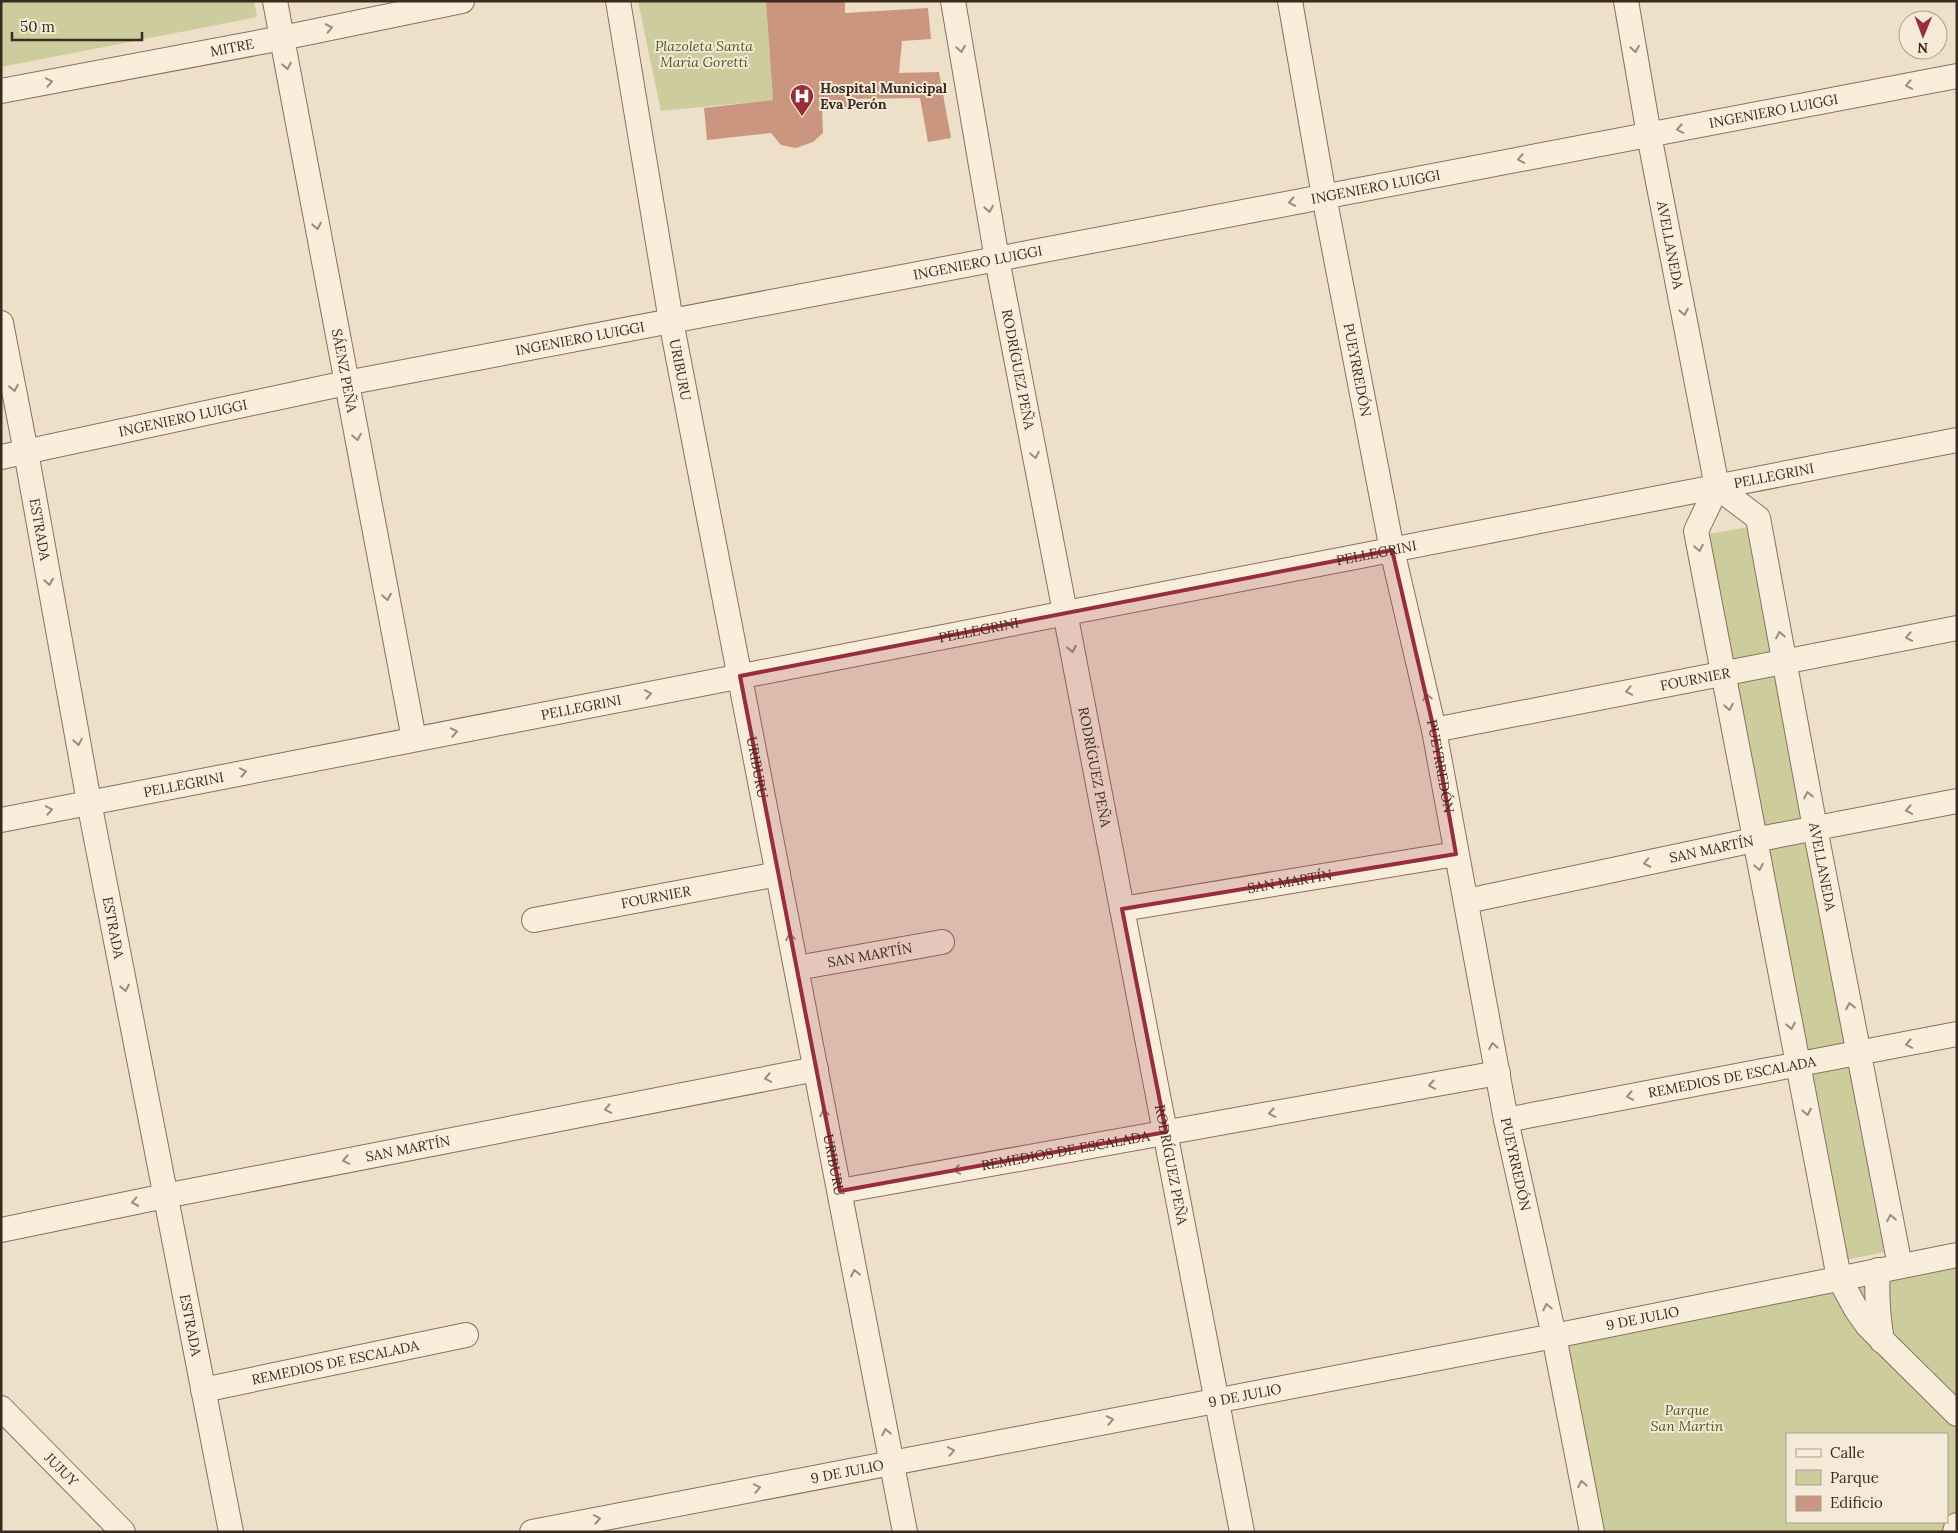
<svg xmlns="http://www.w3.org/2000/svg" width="1958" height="1533" font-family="Lora,serif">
<rect width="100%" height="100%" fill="#eedfc8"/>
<g fill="#cccc9c" fill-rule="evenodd">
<polygon points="1,1 254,1 257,17 1,67"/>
<polygon points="638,1 766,1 773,100 661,111"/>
<polygon points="1748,527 1884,1252 1846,1260 1704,535"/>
<path d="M1957,1261V1532H1604L1568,1341ZM1787,1434H1947V1522H1787Z"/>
</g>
<polygon fill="#cb967f" points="766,1 845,1 845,13 928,8 931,39 902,41 899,73 939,72 951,138 928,142 920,98 848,99 847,108 822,109 823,133 813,142 796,148 781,145 771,133 707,140 704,108 773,100"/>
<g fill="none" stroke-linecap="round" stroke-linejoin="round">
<g stroke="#8a705d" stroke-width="26">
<g id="minor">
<path id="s1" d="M275,1L414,739"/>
<path id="s2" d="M618,1L671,321L905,1532"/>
<path id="s3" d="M953,1L997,259L1242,1532"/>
<path id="s4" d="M1290,1L1324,196L1392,550L1434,730L1506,1120L1554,1336L1592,1532"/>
<path id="s5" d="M1626,1L1649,135L1717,487L1696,531L1839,1278L1856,1309L1868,1326L1957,1414"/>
<path id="s6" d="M1,91L282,38L462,1"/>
<path id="s7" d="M1,323L26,452L89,802L231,1532"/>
<path id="s8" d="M1,457L346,383L1957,76"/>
<path id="s9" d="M1717,487L1758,518L1815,828L1900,1266"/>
<path id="s10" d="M1434,730L1957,628"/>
<path id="s11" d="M1,820L1957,440"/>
<path id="s12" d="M1467,901L1754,840L1957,801"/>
<path id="s13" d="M1122,909L1456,854"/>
<path id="s14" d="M534,920L778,874"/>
<path id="s15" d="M797,968L942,942"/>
<path id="s16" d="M1506,1120L1957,1034"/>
<path id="s17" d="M840,1191L1498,1073"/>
<path id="s18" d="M1,1230L165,1196L816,1069"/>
<path d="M1878,1270C1876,1295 1878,1317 1882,1341"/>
<path id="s19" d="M203,1390L466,1335"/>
<path id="s20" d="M1,1408L123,1532"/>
<path id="s21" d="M532,1532L1554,1336L1957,1255"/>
<polyline points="1955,1532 1957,1525"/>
</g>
</g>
<use href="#minor" stroke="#f9eddc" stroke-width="24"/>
</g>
<defs><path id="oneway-chevron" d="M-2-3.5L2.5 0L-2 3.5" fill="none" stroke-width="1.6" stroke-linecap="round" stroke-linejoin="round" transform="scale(1.25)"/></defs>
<g stroke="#9a8c7e">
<use href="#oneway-chevron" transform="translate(329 28) rotate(-12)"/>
<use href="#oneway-chevron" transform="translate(961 49) rotate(80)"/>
<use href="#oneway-chevron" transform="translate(1635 49) rotate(80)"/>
<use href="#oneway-chevron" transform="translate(287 66) rotate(79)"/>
<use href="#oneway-chevron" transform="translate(49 82) rotate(-11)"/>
<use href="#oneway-chevron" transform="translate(1909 85) rotate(169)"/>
<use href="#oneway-chevron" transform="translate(1680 129) rotate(169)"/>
<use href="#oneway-chevron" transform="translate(1521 159) rotate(169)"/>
<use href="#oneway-chevron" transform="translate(1292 202) rotate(169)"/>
<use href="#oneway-chevron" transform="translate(989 209) rotate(80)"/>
<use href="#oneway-chevron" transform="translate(317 226) rotate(79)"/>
<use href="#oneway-chevron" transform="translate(1684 312) rotate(79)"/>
<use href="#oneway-chevron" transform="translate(14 388) rotate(79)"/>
<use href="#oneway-chevron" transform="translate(357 437) rotate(79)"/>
<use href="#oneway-chevron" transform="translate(1035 455) rotate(79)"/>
<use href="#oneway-chevron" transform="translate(1699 548) rotate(79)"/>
<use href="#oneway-chevron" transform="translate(49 582) rotate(80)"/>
<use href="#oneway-chevron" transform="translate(387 597) rotate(79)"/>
<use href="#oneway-chevron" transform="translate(1780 635) rotate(-101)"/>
<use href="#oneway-chevron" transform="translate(1909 637) rotate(169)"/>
<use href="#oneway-chevron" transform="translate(1072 649) rotate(79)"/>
<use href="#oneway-chevron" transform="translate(1629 691) rotate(169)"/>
<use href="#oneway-chevron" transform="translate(648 694) rotate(-11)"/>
<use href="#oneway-chevron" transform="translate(1427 697) rotate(-103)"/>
<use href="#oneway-chevron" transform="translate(1729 707) rotate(79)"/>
<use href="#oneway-chevron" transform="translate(454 732) rotate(-11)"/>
<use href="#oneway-chevron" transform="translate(78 742) rotate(80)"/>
<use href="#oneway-chevron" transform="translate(243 772) rotate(-11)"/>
<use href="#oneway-chevron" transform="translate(1808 795) rotate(-101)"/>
<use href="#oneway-chevron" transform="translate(49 810) rotate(-11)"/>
<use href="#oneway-chevron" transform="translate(1909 810) rotate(169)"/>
<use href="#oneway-chevron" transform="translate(1647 863) rotate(168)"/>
<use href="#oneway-chevron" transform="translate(1759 867) rotate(79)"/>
<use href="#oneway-chevron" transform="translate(790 937) rotate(-101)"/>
<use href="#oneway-chevron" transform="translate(125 988) rotate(79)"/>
<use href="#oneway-chevron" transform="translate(1850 1006) rotate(-101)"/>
<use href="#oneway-chevron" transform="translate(1791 1026) rotate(79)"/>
<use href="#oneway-chevron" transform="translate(1909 1044) rotate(169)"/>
<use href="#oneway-chevron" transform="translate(1493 1046) rotate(-100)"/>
<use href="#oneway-chevron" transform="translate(768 1078) rotate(169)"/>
<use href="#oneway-chevron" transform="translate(1432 1085) rotate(170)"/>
<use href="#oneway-chevron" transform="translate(1630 1096) rotate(169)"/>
<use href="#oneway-chevron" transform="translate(608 1109) rotate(169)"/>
<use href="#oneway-chevron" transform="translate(1807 1112) rotate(79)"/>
<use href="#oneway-chevron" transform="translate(824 1113) rotate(-101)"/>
<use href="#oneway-chevron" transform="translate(1272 1113) rotate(170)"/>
<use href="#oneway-chevron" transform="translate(346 1160) rotate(169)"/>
<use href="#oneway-chevron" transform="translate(957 1170) rotate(170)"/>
<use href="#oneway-chevron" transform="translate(135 1202) rotate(168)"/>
<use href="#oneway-chevron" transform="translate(1891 1218) rotate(-101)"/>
<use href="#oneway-chevron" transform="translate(855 1273) rotate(-101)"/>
<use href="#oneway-chevron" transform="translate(1547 1307) rotate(-102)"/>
<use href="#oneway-chevron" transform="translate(1110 1420) rotate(-11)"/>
<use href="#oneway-chevron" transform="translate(886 1432) rotate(-101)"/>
<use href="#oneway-chevron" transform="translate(951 1451) rotate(-11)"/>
<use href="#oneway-chevron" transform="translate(1582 1484) rotate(-101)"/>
<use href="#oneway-chevron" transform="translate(757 1488) rotate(-11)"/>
<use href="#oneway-chevron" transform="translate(597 1519) rotate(-11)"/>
</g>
<path fill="#982e3a" fill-opacity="0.2" stroke="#982e3a" stroke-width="4" stroke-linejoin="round" d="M1392,550L1434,730L1456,854L1122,909L1166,1132L840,1191L740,676Z"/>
<defs>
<g id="hospital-pin" transform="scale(1.25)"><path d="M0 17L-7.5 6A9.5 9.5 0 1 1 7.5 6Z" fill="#982e3a" stroke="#f5ead8"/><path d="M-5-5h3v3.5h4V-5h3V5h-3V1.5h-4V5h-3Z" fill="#fff"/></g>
</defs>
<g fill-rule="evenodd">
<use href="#hospital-pin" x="802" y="96"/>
</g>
<g text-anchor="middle" stroke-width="4" stroke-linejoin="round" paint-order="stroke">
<g font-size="14" font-style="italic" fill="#505727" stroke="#f5ead8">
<text x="704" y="51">Plazoleta Santa<tspan x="704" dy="16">Maria Goretti</tspan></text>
<text x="1687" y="1415">Parque<tspan x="1687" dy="16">San Martín</tspan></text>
</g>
<g font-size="14" fill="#3b2a20" stroke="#f5ead8">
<text dy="5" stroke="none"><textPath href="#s6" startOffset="235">MITRE</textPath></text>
<text dy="5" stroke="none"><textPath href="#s8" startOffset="1806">INGENIERO LUIGGI</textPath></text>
<text dy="5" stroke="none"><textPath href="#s8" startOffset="1401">INGENIERO LUIGGI</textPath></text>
<text dy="5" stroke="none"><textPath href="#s5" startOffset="248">AVELLANEDA</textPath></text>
<text dy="5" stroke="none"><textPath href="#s8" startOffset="996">INGENIERO LUIGGI</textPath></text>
<text dy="5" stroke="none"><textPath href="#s8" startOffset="591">INGENIERO LUIGGI</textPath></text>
<text dy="5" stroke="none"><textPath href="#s3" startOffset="374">RODRÍGUEZ PEÑA</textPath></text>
<text dy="5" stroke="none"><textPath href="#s1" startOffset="376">SÁENZ PEÑA</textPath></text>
<text dy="5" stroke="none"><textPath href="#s2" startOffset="374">URIBURU</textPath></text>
<text dy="5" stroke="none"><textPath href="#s4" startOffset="375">PUEYRREDÓN</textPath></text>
<text dy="5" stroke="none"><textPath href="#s8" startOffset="186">INGENIERO LUIGGI</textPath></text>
<text dy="5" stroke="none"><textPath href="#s11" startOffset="1806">PELLEGRINI</textPath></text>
<text dy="5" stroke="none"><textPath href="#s7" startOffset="210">ESTRADA</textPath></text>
<text dy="5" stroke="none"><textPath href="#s11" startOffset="1401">PELLEGRINI</textPath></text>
<text dy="5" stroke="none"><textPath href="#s11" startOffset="996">PELLEGRINI</textPath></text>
<text dy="5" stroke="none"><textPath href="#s10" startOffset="266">FOURNIER</textPath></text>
<text dy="5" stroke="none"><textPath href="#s11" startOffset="591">PELLEGRINI</textPath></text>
<text dy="5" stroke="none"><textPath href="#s2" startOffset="779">URIBURU</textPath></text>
<text dy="5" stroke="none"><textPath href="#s3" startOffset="779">RODRÍGUEZ PEÑA</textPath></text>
<text dy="5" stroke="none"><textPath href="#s4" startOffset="780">PUEYRREDÓN</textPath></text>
<text dy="5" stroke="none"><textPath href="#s11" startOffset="186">PELLEGRINI</textPath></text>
<text dy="5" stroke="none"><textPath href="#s12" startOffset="250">SAN MARTÍN</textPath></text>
<text dy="5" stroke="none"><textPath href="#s9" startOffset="406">AVELLANEDA</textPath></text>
<text dy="5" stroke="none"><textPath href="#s13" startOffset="170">SAN MARTÍN</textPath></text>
<text dy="5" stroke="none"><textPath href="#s14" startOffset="124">FOURNIER</textPath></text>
<text dy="5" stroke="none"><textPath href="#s7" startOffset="615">ESTRADA</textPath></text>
<text dy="5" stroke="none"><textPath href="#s15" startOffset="74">SAN MARTÍN</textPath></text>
<text dy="5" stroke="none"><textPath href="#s16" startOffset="230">REMEDIOS DE ESCALADA</textPath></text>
<text dy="5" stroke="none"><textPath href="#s18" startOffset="415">SAN MARTÍN</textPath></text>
<text dy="5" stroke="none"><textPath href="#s17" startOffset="229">REMEDIOS DE ESCALADA</textPath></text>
<text dy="5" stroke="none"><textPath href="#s4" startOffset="1185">PUEYRREDÓN</textPath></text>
<text dy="5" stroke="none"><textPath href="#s2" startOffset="1184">URIBURU</textPath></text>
<text dy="5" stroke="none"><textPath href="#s3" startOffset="1184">RODRÍGUEZ PEÑA</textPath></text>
<text dy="5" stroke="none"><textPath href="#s21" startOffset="1131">9 DE JULIO</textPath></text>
<text dy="5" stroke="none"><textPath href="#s7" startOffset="1020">ESTRADA</textPath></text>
<text dy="5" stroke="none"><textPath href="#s19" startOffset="135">REMEDIOS DE ESCALADA</textPath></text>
<text dy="5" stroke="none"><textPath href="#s21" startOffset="726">9 DE JULIO</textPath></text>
<text dy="5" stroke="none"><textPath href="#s20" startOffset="86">JUJUY</textPath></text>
<text dy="5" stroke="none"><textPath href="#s21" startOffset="321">9 DE JULIO</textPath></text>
</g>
<g font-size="14" font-weight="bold" fill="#3b2a20" stroke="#f5ead8" text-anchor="start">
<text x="820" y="93">Hospital Municipal<tspan x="820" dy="16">Eva Perón</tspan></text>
</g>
</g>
<rect width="1958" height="1533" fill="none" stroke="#3b2a20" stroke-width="5"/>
<rect x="1786" y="1433" width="162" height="90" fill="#f5ead8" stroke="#ab9d8e"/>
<rect x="1796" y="1449" width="25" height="8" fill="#f9eddc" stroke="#ab9d8e"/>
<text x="1830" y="1458" font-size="15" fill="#3b2a20">Calle</text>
<rect x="1796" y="1470" width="25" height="15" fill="#cccc9c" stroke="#ab9d8e"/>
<text x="1830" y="1483" font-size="15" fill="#3b2a20">Parque</text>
<rect x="1796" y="1496" width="25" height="15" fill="#cb967f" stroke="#ab9d8e"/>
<text x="1830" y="1508" font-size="15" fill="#3b2a20">Edificio</text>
<g transform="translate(1923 35) rotate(181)"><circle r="24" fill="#f5ead8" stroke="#ab9d8e"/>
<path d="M0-4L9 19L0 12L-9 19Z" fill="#982e3a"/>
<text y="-8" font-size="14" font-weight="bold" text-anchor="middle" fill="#3b2a20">N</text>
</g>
<path d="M12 32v8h130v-8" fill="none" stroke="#3b2a20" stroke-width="2.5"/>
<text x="20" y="32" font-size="15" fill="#3b2a20" stroke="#f5ead8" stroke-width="4" paint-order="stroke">50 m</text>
</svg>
